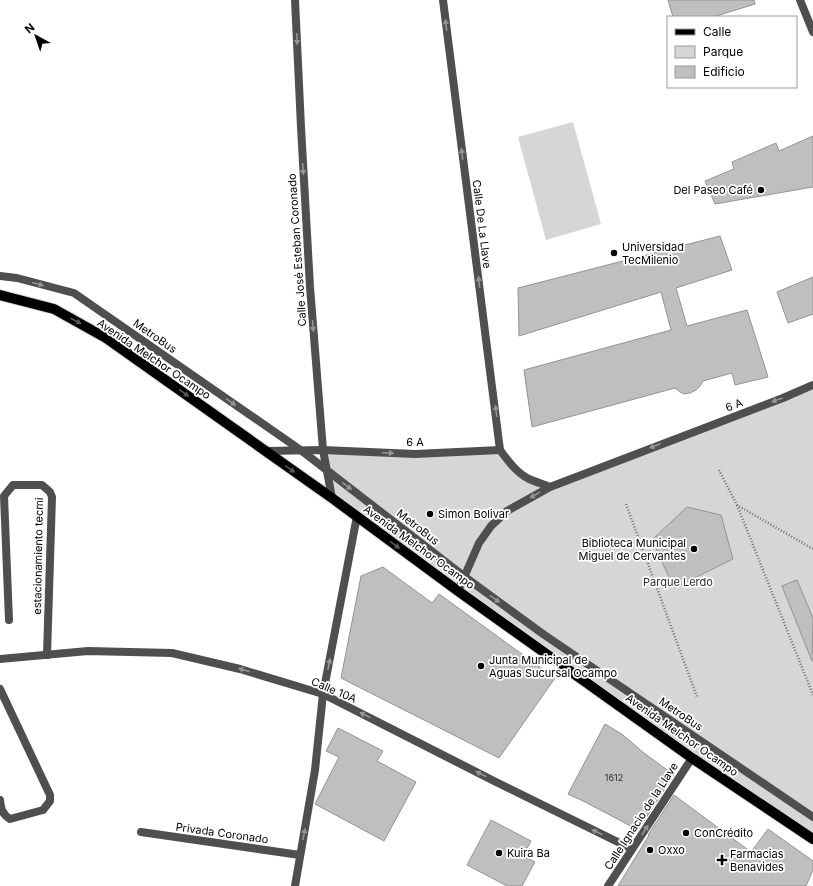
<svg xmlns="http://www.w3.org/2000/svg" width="813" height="886" font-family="Inter,sans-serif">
<rect width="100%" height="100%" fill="#fff"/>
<g fill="#d6d6d6">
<polygon points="573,122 601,224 546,240 518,137"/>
<polygon points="813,384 813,838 332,498 323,450 500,450 528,478 550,487"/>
</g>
<g fill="#bfbfbf" stroke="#939393">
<polygon points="668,0 754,0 755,4 713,17 673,17"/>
<polygon points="813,136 813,187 715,204 705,181 734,169 732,162 776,143 779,151"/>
<polygon points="720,236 732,270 676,288 687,326 747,310 768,377 735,385 732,373 703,381 700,386 696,390 690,393 684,394 680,392 675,388 532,427 524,370 671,330 661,292 519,336 518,288"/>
<polygon points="813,277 813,314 788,323 777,292"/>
<polygon points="687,507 721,515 733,559 674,588 652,540"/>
<polygon points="383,567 432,603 439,594 555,678 499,758 341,678 361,576"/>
<polygon points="797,580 813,618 812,661 782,586"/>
<polygon points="605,724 623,735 644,753 674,775 638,830 608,814 585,802 568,794"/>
<polygon points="338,728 383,751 377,761 416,782 384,841 315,804 339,757 326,751"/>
<polygon points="674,795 751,852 768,829 813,861 813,870 806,886 618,886 649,835 648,835"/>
<polygon points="491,820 531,841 523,856 535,862 522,886 507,886 467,865"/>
</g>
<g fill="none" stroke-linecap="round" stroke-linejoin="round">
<g stroke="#dbdbdb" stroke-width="12">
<polyline id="primary" points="0,295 54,309 106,338 332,498 458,591 692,758 813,839"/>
</g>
<g stroke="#717171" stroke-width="2.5" stroke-dasharray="1 2" stroke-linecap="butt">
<polyline points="719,470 737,505 813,549"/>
<polyline points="626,504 697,697"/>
<polyline points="737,505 813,695"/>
</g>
<g stroke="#4f4f4f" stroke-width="8">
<polyline points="0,276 17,278 74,293 302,451 465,577 543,634 813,817"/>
<polyline points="9,620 4,496 13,485 42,485 50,492 52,497 47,655"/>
<path d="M0,689L50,795V801L43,810L10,819C2,814 1,809 0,800"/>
</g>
<g stroke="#4f4f4f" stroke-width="8">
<polyline points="295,0 301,127 310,287 323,450 332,498"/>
<path d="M443,0L500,450C508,461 517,473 529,479C536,482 543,484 550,487"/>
<polyline points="800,0 813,32"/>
<polyline points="265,451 323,450 415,454 500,450"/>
<polyline points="458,591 479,543 491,526 507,511 550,487 783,398 813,385"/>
<polyline points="0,659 88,651 172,653 240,669 323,694 496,782 632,849"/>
<polyline points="141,832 300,855"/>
<polyline points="295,886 315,770 323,694 357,516"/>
<polyline points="608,886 692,758"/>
</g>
<use href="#primary" stroke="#000" stroke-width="10"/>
</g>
<defs><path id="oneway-solid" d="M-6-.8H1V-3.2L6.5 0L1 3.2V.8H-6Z"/></defs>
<g fill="#959595">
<use href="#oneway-solid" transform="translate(446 25) rotate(-97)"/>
<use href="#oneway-solid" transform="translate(297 39) rotate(88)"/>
<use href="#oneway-solid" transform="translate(462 154) rotate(-97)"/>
<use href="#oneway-solid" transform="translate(303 169) rotate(86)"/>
<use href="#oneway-solid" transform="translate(479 282) rotate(-97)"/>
<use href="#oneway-solid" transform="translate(38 284) rotate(15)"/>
<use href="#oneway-solid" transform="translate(313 326) rotate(86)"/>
<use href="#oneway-solid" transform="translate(777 400) rotate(160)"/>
<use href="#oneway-solid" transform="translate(231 402) rotate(35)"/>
<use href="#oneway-solid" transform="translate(496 411) rotate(-97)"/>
<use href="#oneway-solid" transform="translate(655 446) rotate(159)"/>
<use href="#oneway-solid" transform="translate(388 453) rotate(2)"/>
<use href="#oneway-solid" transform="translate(347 486) rotate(38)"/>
<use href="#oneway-solid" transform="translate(535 495) rotate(151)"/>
<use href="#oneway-solid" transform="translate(495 599) rotate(36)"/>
<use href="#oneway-solid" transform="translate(329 664) rotate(-79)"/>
<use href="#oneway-solid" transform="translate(244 670) rotate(-164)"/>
<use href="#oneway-solid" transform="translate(365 715) rotate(-153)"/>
<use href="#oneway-solid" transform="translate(481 774) rotate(-153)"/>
<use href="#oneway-solid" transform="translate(645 830) rotate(-57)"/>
<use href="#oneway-solid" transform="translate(597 832) rotate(-154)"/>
<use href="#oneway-solid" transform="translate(304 834) rotate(-80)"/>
</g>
<g fill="#595959">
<use href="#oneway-solid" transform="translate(76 321) rotate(28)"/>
<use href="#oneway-solid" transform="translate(184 393) rotate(36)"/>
<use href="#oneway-solid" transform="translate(290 469) rotate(35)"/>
<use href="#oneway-solid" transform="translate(395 545) rotate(36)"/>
</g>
<g fill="#000" stroke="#fff" stroke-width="1.5">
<circle cx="761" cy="190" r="4"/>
<circle cx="614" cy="253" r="4"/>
<circle cx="430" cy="514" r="4"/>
<circle cx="694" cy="549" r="4"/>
<circle cx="481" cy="666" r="4"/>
<circle cx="686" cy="833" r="4"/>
<circle cx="650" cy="850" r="4"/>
<circle cx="499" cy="853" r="4"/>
<path d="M720 854h4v4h4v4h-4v4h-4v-4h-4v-4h4z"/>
</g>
<g text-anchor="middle" stroke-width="3.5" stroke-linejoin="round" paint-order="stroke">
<g font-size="9" fill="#303030">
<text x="614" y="781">1612</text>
</g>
<g font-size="11" fill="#000" stroke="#fff" text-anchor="start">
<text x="753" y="194" text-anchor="end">Del Paseo Café</text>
<text x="622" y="251">Universidad<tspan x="622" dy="13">TecMilenio</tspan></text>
<text x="438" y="518">Simon Bolivar</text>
<text x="686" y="547" text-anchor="end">Biblioteca Municipal<tspan x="686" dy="13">Miguel de Cervantes</tspan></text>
<text x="489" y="664">Junta Municipal de<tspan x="489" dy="13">Aguas Sucursal Ocampo</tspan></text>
<text x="694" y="837">ConCrédito</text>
<text x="658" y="854">Oxxo</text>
<text x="507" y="857">Kuira Ba</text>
<text x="730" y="858">Farmacias<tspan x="730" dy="13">Benavides</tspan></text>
</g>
<g font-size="11" fill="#000" stroke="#fff">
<text transform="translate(482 224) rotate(83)" y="4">Calle De La Llave</text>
<text transform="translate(297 250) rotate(-94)" y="4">Calle José Esteban Coronado</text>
<text transform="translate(155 336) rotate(35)" y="4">MetroBus</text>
<text transform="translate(154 359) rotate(34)" y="4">Avenida Melchor Ocampo</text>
<text transform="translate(734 405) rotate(-21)" y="4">6 A</text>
<text x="415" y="446">6 A</text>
<text transform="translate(418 527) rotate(38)" y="4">MetroBus</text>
<text transform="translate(419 547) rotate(36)" y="4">Avenida Melchor Ocampo</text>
<text transform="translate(38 556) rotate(-89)" y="4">estacionamiento tecmi</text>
<text transform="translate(334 690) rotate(23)" y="4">Calle 10A</text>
<text transform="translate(681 714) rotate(34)" y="4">MetroBus</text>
<text transform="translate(682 735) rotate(35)" y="4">Avenida Melchor Ocampo</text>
<text transform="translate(641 816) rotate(-57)" y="4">Calle Ignacio de la Llave</text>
<text transform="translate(222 833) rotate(8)" y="4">Privada Coronado</text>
</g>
<g font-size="11" fill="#2d2d2d" stroke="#fff">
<text x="678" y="586">Parque Lerdo</text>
</g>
</g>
<rect x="667" y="16" width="130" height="72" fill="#ffffff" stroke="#999999"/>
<rect x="675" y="29" width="20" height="6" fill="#000000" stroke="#999999"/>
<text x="703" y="36" font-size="12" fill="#000000">Calle</text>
<rect x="675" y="46" width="20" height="12" fill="#d6d6d6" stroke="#999999"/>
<text x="703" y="56" font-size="12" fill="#000000">Parque</text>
<rect x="675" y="66" width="20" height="12" fill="#bfbfbf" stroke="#999999"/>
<text x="703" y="76" font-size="12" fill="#000000">Edificio</text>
<g transform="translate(36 36) rotate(320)" stroke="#ffffff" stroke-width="3" paint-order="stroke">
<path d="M0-3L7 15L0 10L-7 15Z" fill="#000000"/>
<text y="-6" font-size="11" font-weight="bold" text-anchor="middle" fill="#000000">N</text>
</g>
</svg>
